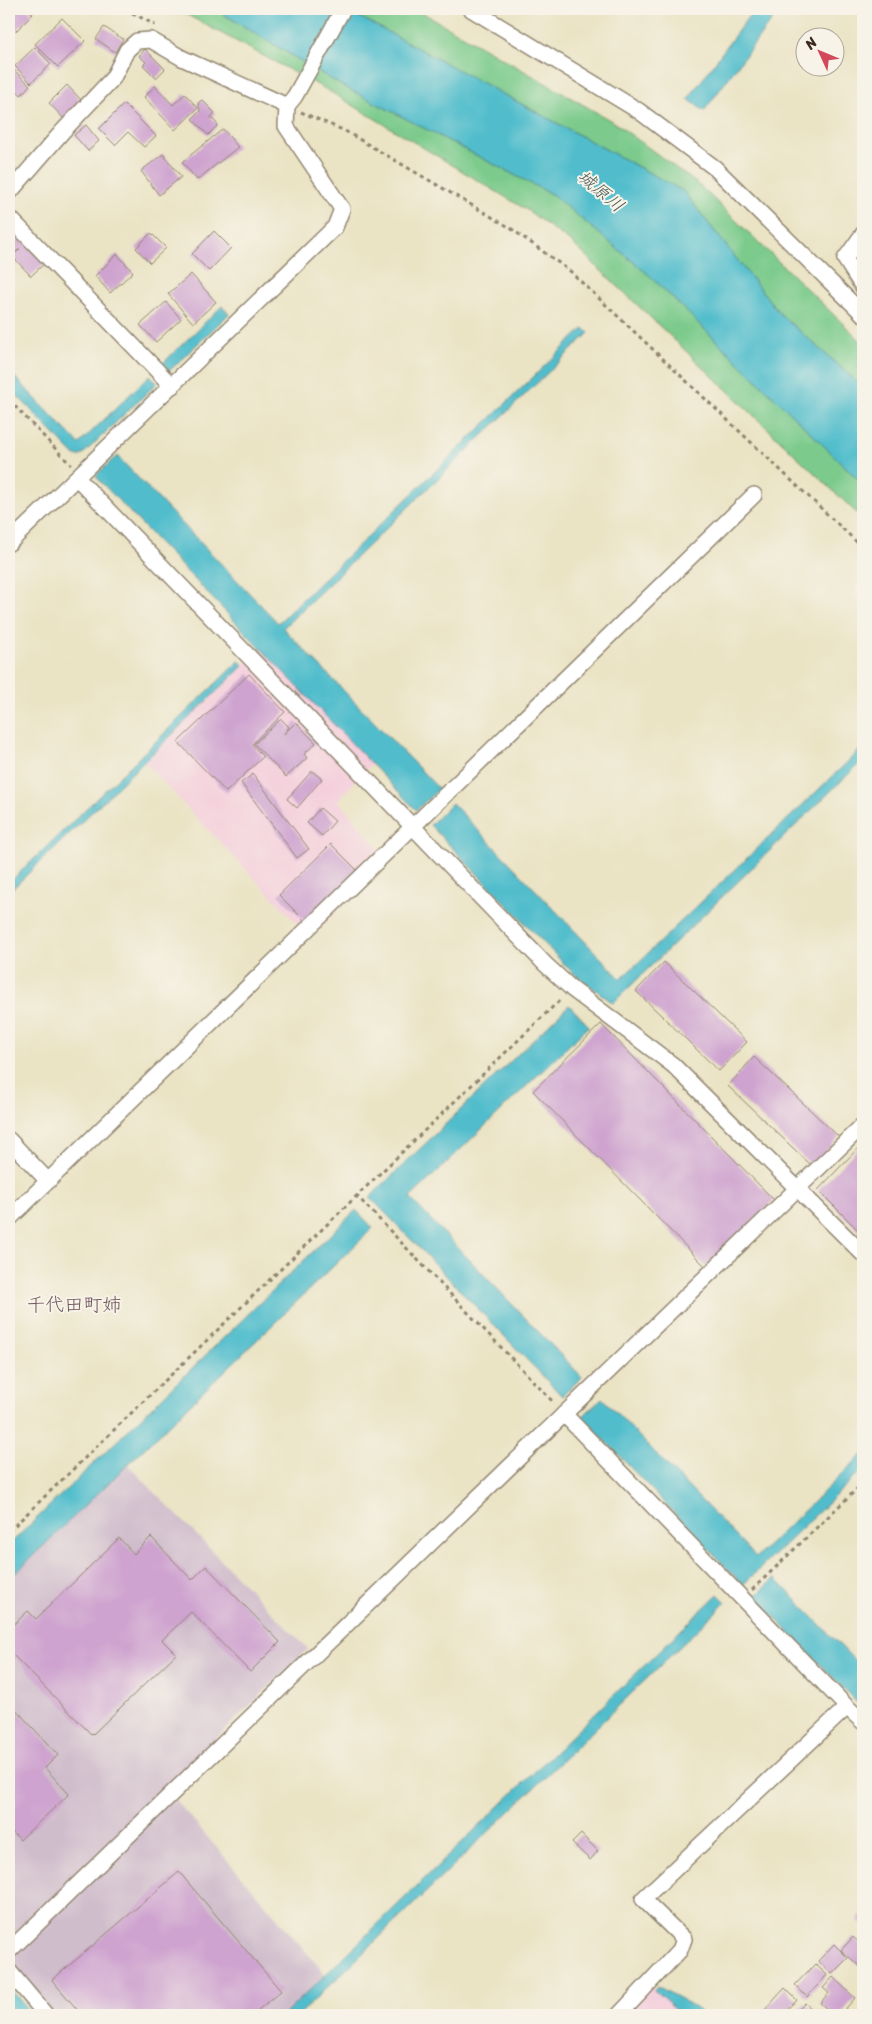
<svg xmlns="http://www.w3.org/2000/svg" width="872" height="2024" font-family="Sriracha,'Klee One',sans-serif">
<rect width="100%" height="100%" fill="#f7f3e8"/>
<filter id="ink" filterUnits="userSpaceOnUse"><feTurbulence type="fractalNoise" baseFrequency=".02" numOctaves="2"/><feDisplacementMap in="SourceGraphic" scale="10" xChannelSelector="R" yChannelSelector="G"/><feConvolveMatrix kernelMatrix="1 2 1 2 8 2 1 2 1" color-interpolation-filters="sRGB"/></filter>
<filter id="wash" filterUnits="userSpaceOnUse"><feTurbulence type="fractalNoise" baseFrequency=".0096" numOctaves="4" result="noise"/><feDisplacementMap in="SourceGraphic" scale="20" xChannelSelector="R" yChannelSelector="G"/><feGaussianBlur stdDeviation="1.12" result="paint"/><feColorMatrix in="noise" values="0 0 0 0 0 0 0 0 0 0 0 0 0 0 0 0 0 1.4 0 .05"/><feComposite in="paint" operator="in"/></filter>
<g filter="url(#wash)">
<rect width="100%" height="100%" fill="#eae3c4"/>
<g fill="#f4cfdc">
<polygon points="266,643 377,758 338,800 388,860 310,937 143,761"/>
<polygon points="641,1978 687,2015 606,2015"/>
</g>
<polygon fill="#d0bdcc" points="124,1461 308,1649 165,1788 327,1976 287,2015 52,2015 9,1962 9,1573"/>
<g fill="#7bcb8c" stroke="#5b7a55">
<polygon points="176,9 215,9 339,84 553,195 649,275 863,484 863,519 572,243 527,210 329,91"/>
<polygon points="345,9 416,9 615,123 699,185 863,343 863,387 780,314 683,191"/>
</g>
<g fill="#51bdcc" stroke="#467475">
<polygon points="215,9 345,9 683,191 780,314 863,387 863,484 649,275 553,195 339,84"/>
<polygon points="754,9 780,9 704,111 688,99"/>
<polygon points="222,306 229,314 169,371 162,364"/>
<polygon points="584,328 589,333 283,628 439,789 416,810 97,478 97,474 117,456 278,623"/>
<polygon points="9,371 79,444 150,375 157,383 81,456 75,456 9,387"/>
<polygon points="239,661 244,665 9,892 9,883"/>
<polygon points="863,747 863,760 613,1003 572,972 430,825 452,803 621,979"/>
<polygon points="569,1005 589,1026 410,1198 582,1377 562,1396 370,1197"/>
<polygon points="356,1210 373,1228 9,1579 9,1545"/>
<polygon points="602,1398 756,1557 863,1454 863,1469 743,1585 582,1417"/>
<polygon points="775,1578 863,1669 863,1709 755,1597"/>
<polygon points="718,1594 726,1602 299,2015 284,2015"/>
<polygon points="657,1986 695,2007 703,2015 683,2015 654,1990"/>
<polygon points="9,1987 32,2015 9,2015"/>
</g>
<g id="blocks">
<g fill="#cea3cf">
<polygon points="9,9 27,9 33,14 15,32 9,26"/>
<polygon points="62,18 85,41 58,67 35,44"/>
<polygon points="104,27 123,39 115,52 96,39"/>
<polygon points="35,47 51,64 31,83 15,66"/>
<polygon points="145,49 165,69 156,78 143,65 146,62 139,56"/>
<polygon points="14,70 30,85 21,95 9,83 9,76"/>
<polygon points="67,85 84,103 66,121 49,103"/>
<polygon points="155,86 173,105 185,94 198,108 175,130 144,97"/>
<polygon points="202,100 215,113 211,117 218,125 208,135 192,119 200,111 198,103"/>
<polygon points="124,104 156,136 144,147 128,132 115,145 99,129"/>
<polygon points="86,125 99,141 88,151 74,135"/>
<polygon points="223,129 238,147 197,180 182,162"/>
<polygon points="163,154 181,177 159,195 141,171"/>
<polygon points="214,231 231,248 209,271 192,254"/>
<polygon points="151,233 166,248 150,263 136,248"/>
<polygon points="16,234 46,262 31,276 12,256 20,249 14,253 9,247 9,240"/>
<polygon points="117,254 133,272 110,293 95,276"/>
<polygon points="191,274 216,302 193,323 168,294"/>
<polygon points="166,302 181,319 156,342 140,325"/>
<polygon points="249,674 285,712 252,744 263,757 226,792 178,742"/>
<polygon points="281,719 289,727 284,734 296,722 316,743 304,754 307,758 286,777 254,744"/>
<polygon points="312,771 322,779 297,808 287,799"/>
<polygon points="253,774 309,849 297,858 241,783"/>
<polygon points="320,808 335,821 322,836 307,823"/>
<polygon points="331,844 357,870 305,921 279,895"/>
<polygon points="664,962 747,1042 719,1071 636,991"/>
<polygon points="601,1024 774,1200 706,1267 533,1091"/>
<polygon points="754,1057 839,1137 812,1166 728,1086"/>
<polygon points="863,1143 863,1235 818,1190"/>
<polygon points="151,1537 192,1580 206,1566 280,1642 250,1672 191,1612 162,1640 176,1654 92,1735 9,1651 9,1629 28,1611 36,1619 119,1538 134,1554"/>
<polygon points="9,1702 58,1755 45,1768 69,1794 20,1840 9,1829"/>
<polygon points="581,1834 598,1851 590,1860 572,1843"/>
<polygon points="179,1872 281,1991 252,2015 82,2015 52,1980"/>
<polygon points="863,1913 863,1925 858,1920"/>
<polygon points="853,1937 863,1946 863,1969 841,1950"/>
<polygon points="834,1944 848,1958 832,1974 818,1961"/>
<polygon points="815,1964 827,1975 807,1997 795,1985"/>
<polygon points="833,1977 855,1998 840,2015 834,2015 820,2003 829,1993 823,1988"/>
<polygon points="785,1988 797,2000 783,2015 767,2015 763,2012"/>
<polygon points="805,2003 819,2015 793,2015"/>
</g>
</g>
</g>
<g filter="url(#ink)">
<use href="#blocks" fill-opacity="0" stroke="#928671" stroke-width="1"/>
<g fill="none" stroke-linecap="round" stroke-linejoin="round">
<g stroke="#928671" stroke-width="18">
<g id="minor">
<polyline points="471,9 639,111 715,168 863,314"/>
<polyline points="9,193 62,132 113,78 127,50 137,41 151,40 182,58 287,106"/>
<polyline points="9,217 172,386"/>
<polyline points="863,234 845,259 863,287"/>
<polyline points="77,478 545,964 572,989 673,1065 863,1254"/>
<polyline points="9,543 335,227 342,209 286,126 287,106 295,96 343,9"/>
<polyline points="9,1140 48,1181"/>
<polyline points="9,1219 754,495"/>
<polyline points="564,1414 847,1707 863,1722"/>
<polyline points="9,1951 863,1125"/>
<polyline points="9,1971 46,2015"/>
<polyline points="619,2015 680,1950 684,1939 643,1899 847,1707"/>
</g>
</g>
<g stroke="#928671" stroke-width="3" stroke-dasharray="4 4" stroke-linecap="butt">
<polyline points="125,9 155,25"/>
<polyline points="301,112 345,131 509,227 570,271 863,548"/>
<polyline points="9,400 71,465"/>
<polyline points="356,1195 554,1403"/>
<polyline points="9,1531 561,999"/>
<polyline points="752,1590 863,1483"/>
</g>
<use href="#minor" stroke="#fff" stroke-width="15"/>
</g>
</g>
<g text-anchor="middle" stroke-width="4" stroke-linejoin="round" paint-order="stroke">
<g font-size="18" font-style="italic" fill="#425652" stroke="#f7f3e8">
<text transform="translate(601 191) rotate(40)" y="6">城原川</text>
</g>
<g font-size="19" fill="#6e545c" stroke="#f7f3e8">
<text x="74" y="1311">千代田町姉</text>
</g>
</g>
<rect width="872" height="2024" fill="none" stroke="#f7f3e8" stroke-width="30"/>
<g transform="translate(820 52) rotate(314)"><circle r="24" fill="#f7f3e8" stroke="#aca397"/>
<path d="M0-4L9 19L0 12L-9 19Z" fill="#d1495b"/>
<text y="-8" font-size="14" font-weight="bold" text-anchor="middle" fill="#3b2a1e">N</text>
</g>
</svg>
